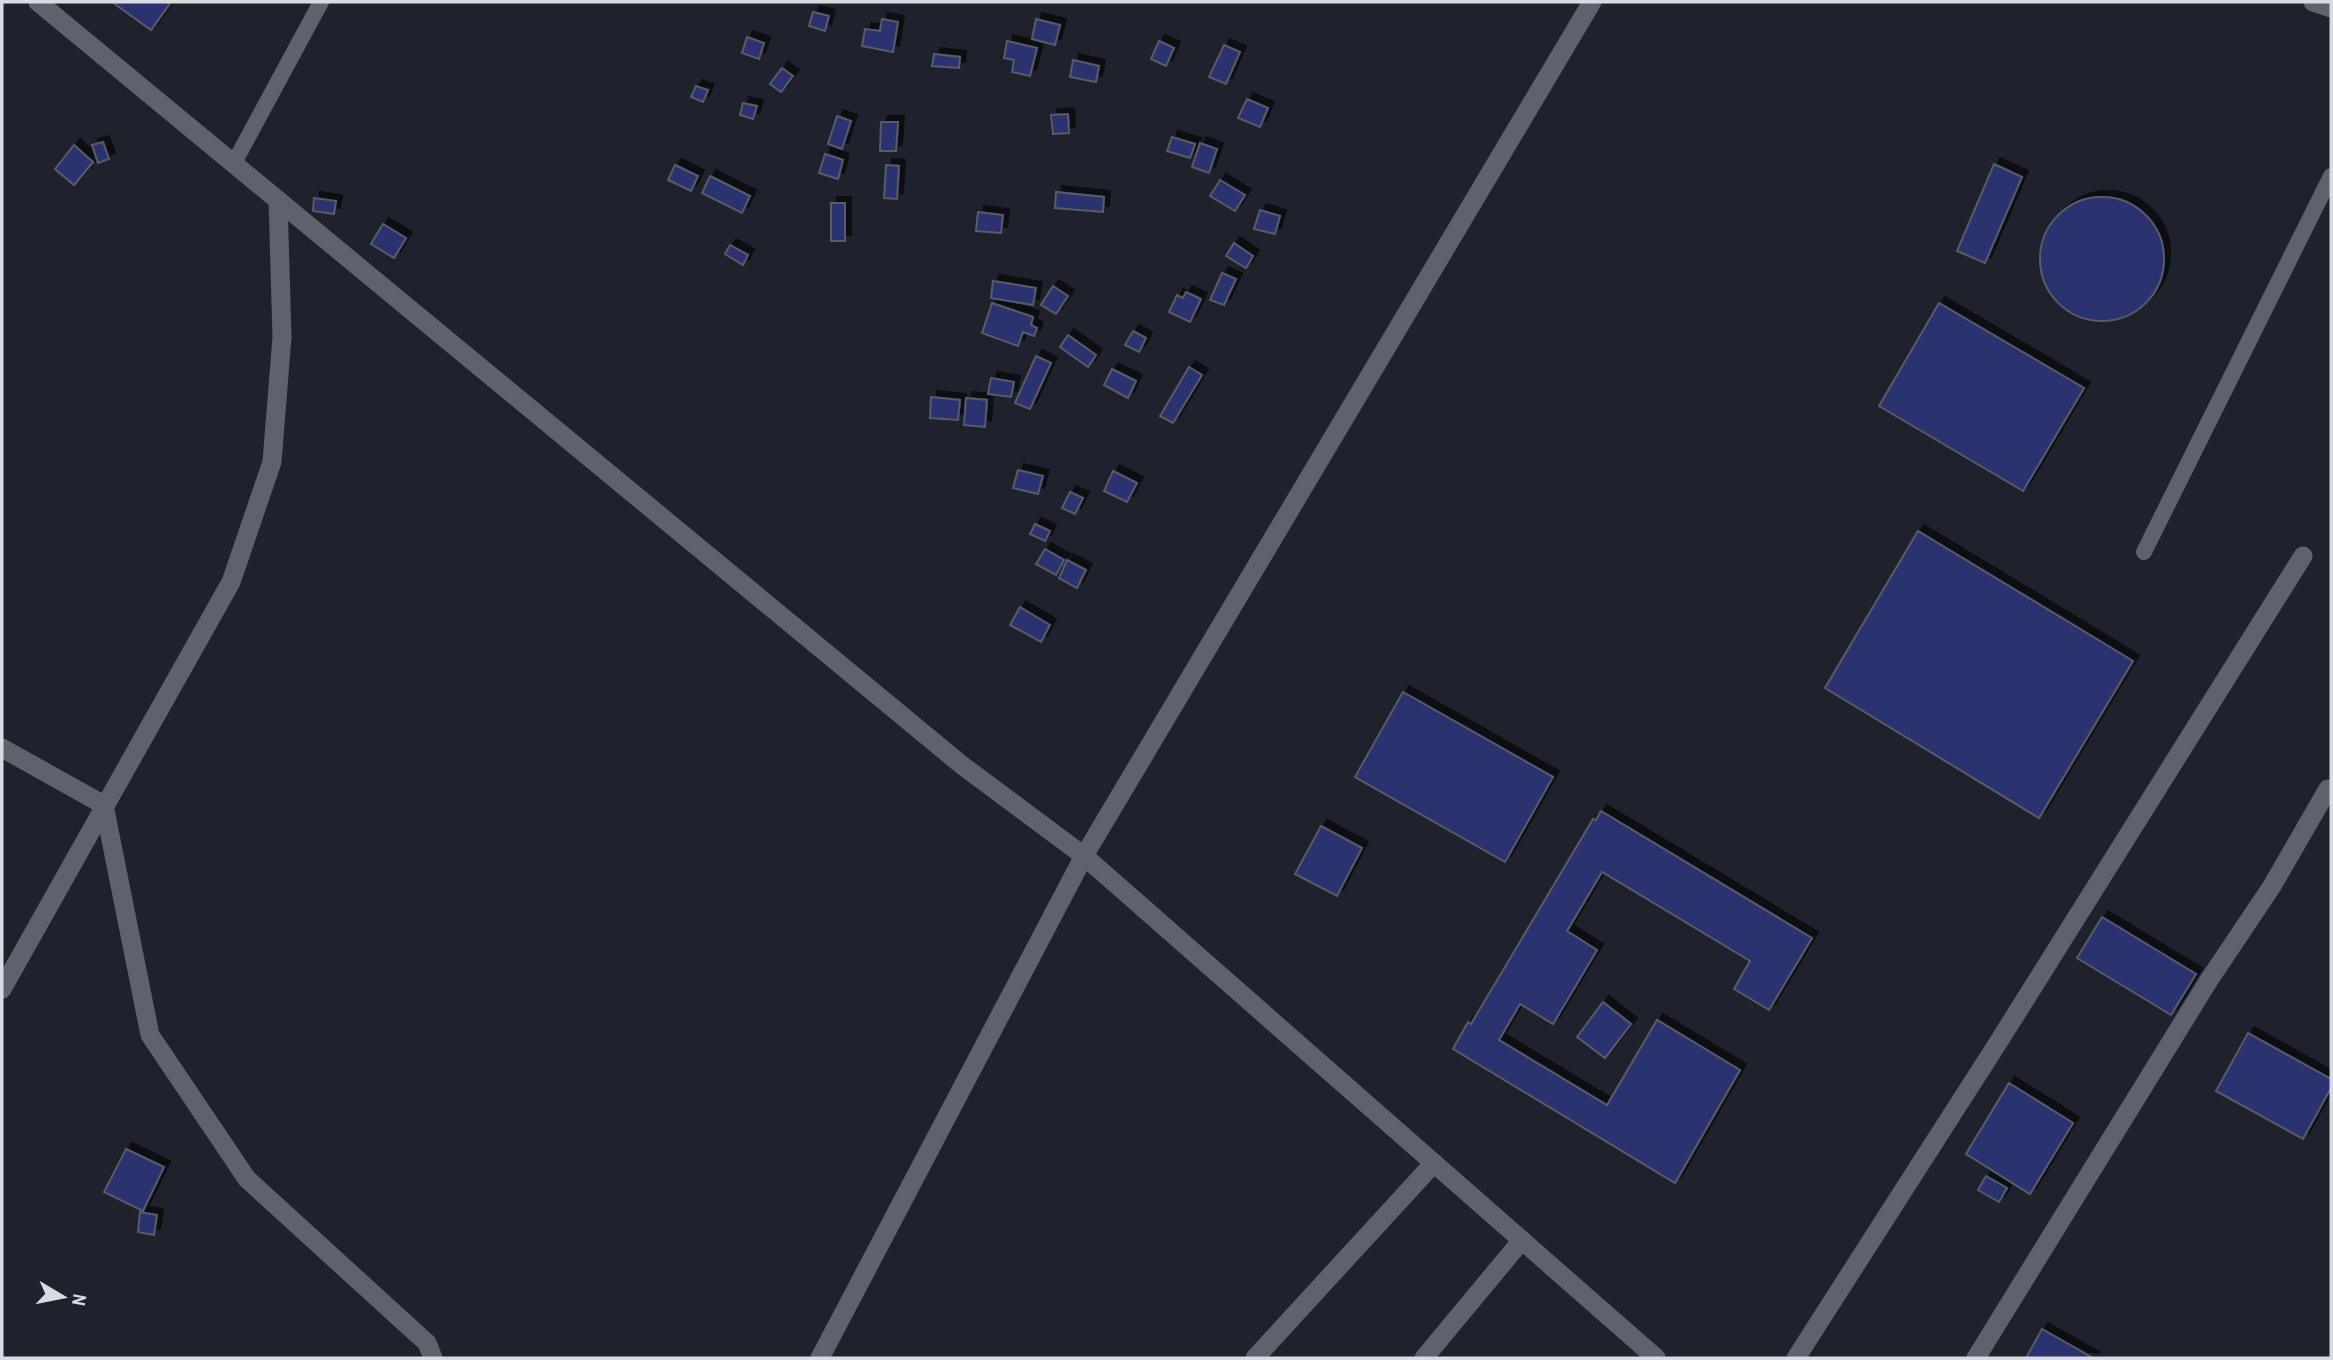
<svg xmlns="http://www.w3.org/2000/svg" width="2333" height="1360" font-family="'Archivo Narrow',sans-serif">
<defs>
<filter id="shadow"><feDropShadow dx="6" dy="-6" stdDeviation="0" flood-color="#0009"/></filter>
</defs>
<rect width="100%" height="100%" fill="#1f222c"/>
<g fill="#2b3070" stroke="#585b68" stroke-width="2" filter="url(#shadow)">
<polygon points="112,2 171,2 151,30"/>
<polygon points="813,12 829,16 825,31 809,26"/>
<polygon points="882,19 898,22 893,52 862,46 865,29 880,31"/>
<polygon points="1036,19 1060,25 1055,45 1032,39"/>
<polygon points="747,37 764,43 759,59 742,53"/>
<polygon points="1007,41 1037,48 1030,76 1012,72 1014,60 1004,58"/>
<polygon points="1159,41 1174,48 1166,66 1151,59"/>
<polygon points="1224,45 1240,52 1226,84 1209,77"/>
<polygon points="934,54 960,57 959,68 932,66"/>
<polygon points="1073,60 1099,66 1096,82 1070,77"/>
<polygon points="782,68 793,76 781,92 770,84"/>
<polygon points="696,86 708,90 703,102 691,97"/>
<polygon points="1247,99 1268,108 1260,127 1238,118"/>
<polygon points="743,103 757,106 753,119 740,115"/>
<polygon points="1068,114 1069,133 1053,134 1051,115"/>
<polygon points="837,116 851,121 842,149 828,144"/>
<polygon points="881,122 898,122 896,151 880,151"/>
<polygon points="1172,137 1195,144 1190,158 1167,151"/>
<polygon points="103,142 109,159 98,163 92,145"/>
<polygon points="1200,143 1217,149 1209,173 1192,167"/>
<polygon points="74,145 93,162 74,185 55,169"/>
<polygon points="825,154 843,160 838,179 819,173"/>
<polygon points="1994,164 2022,177 1985,263 1957,251"/>
<polygon points="675,165 698,176 691,191 668,180"/>
<polygon points="886,165 899,166 897,199 884,198"/>
<polygon points="710,176 750,196 742,213 702,193"/>
<polygon points="1220,180 1245,195 1235,211 1210,196"/>
<polygon points="1056,192 1104,197 1103,212 1055,208"/>
<circle cx="2102" cy="259" r="62"/>
<polygon points="314,198 336,201 334,214 313,211"/>
<rect x="831" y="203" width="14" height="38"/>
<polygon points="1260,210 1280,216 1275,234 1254,229"/>
<polygon points="978,212 1003,215 1001,233 976,231"/>
<polygon points="383,224 406,238 394,258 371,244"/>
<polygon points="1234,243 1253,256 1246,268 1226,256"/>
<polygon points="730,245 748,255 743,265 725,254"/>
<polygon points="1222,273 1236,279 1224,305 1210,300"/>
<polygon points="993,281 1036,288 1033,305 991,298"/>
<polygon points="1053,286 1068,296 1056,314 1041,305"/>
<polygon points="1186,292 1201,299 1190,322 1169,312 1177,295 1183,298"/>
<polygon points="992,303 1033,317 1031,325 1037,328 1034,336 1023,332 1018,346 982,333"/>
<polygon points="1939,303 2084,388 2023,491 1879,406"/>
<polygon points="1133,331 1146,338 1139,352 1125,345"/>
<polygon points="1068,335 1096,355 1088,367 1060,347"/>
<polygon points="1036,356 1051,363 1030,409 1015,403"/>
<polygon points="1189,367 1202,375 1173,423 1160,416"/>
<polygon points="1112,369 1136,381 1128,398 1104,385"/>
<polygon points="991,378 1014,382 1011,397 988,394"/>
<polygon points="931,397 960,400 958,420 930,418"/>
<polygon points="966,398 987,400 985,427 964,425"/>
<polygon points="1018,470 1043,476 1038,494 1013,488"/>
<polygon points="1113,471 1137,483 1127,502 1104,491"/>
<polygon points="1070,492 1083,498 1075,514 1062,508"/>
<polygon points="1035,524 1050,531 1045,541 1030,534"/>
<polygon points="1918,531 2133,661 2039,818 1825,688"/>
<polygon points="1045,549 1064,560 1056,575 1036,564"/>
<polygon points="1067,560 1086,570 1077,588 1059,578"/>
<polygon points="1020,607 1050,625 1041,642 1010,625"/>
<polygon points="1403,692 1553,777 1505,862 1355,777"/>
<polygon points="1601,811 1812,938 1769,1010 1734,989 1750,961 1602,872 1567,931 1597,950 1553,1024 1520,1004 1499,1040 1607,1105 1657,1020 1740,1070 1675,1183 1453,1049 1468,1022 1471,1024 1593,819 1596,820"/>
<polygon points="1321,826 1362,848 1337,896 1295,874"/>
<polygon points="2102,917 2196,974 2171,1015 2077,958"/>
<polygon points="1603,1002 1631,1024 1605,1058 1577,1037"/>
<polygon points="2248,1033 2331,1079 2331,1088 2303,1139 2216,1091"/>
<polygon points="2009,1083 2073,1123 2030,1194 1966,1154"/>
<polygon points="126,1149 164,1167 143,1211 104,1192"/>
<polygon points="1986,1176 2007,1188 1999,1202 1978,1190"/>
<polygon points="140,1212 157,1215 154,1235 138,1232"/>
<polygon points="2042,1329 2093,1358 2026,1358"/>
</g>
<g fill="none" stroke-linecap="round" stroke-linejoin="round">
<g stroke="#5f626e" stroke-width="16">
<polyline points="234,163 321,2"/>
<polyline points="2144,552 2331,176"/>
</g>
<g stroke="#5f626e" stroke-width="19">
<polyline points="2313,2 2331,8"/>
<polyline points="2,748 104,805 150,1035 247,1179 427,1343 433,1358"/>
<polyline points="2,989 231,582 272,462 282,337 278,200"/>
<polyline points="820,1358 1084,856"/>
<polyline points="1255,1358 1434,1163"/>
<polyline points="1424,1358 1522,1240"/>
<polyline points="1796,1358 2001,1038 2303,556"/>
<polyline points="1976,1358 2209,980 2272,886 2328,789"/>
</g>
<g stroke="#5f626e" stroke-width="19">
<polyline points="38,2 963,766 1084,856 1656,1358"/>
<polyline points="1084,856 1592,2"/>
</g>
</g>
<rect width="2333" height="1360" fill="none" stroke="#d9dbe2" stroke-width="7"/>
<g transform="translate(63 1297) rotate(100)" stroke="#1f222c" stroke-width="5" paint-order="stroke">
<path d="M0-5L12 26L0 18L-12 26Z" fill="#d9dbe2"/>
<text y="-10" font-size="19" font-weight="bold" text-anchor="middle" fill="#d9dbe2">N</text>
</g>
</svg>
